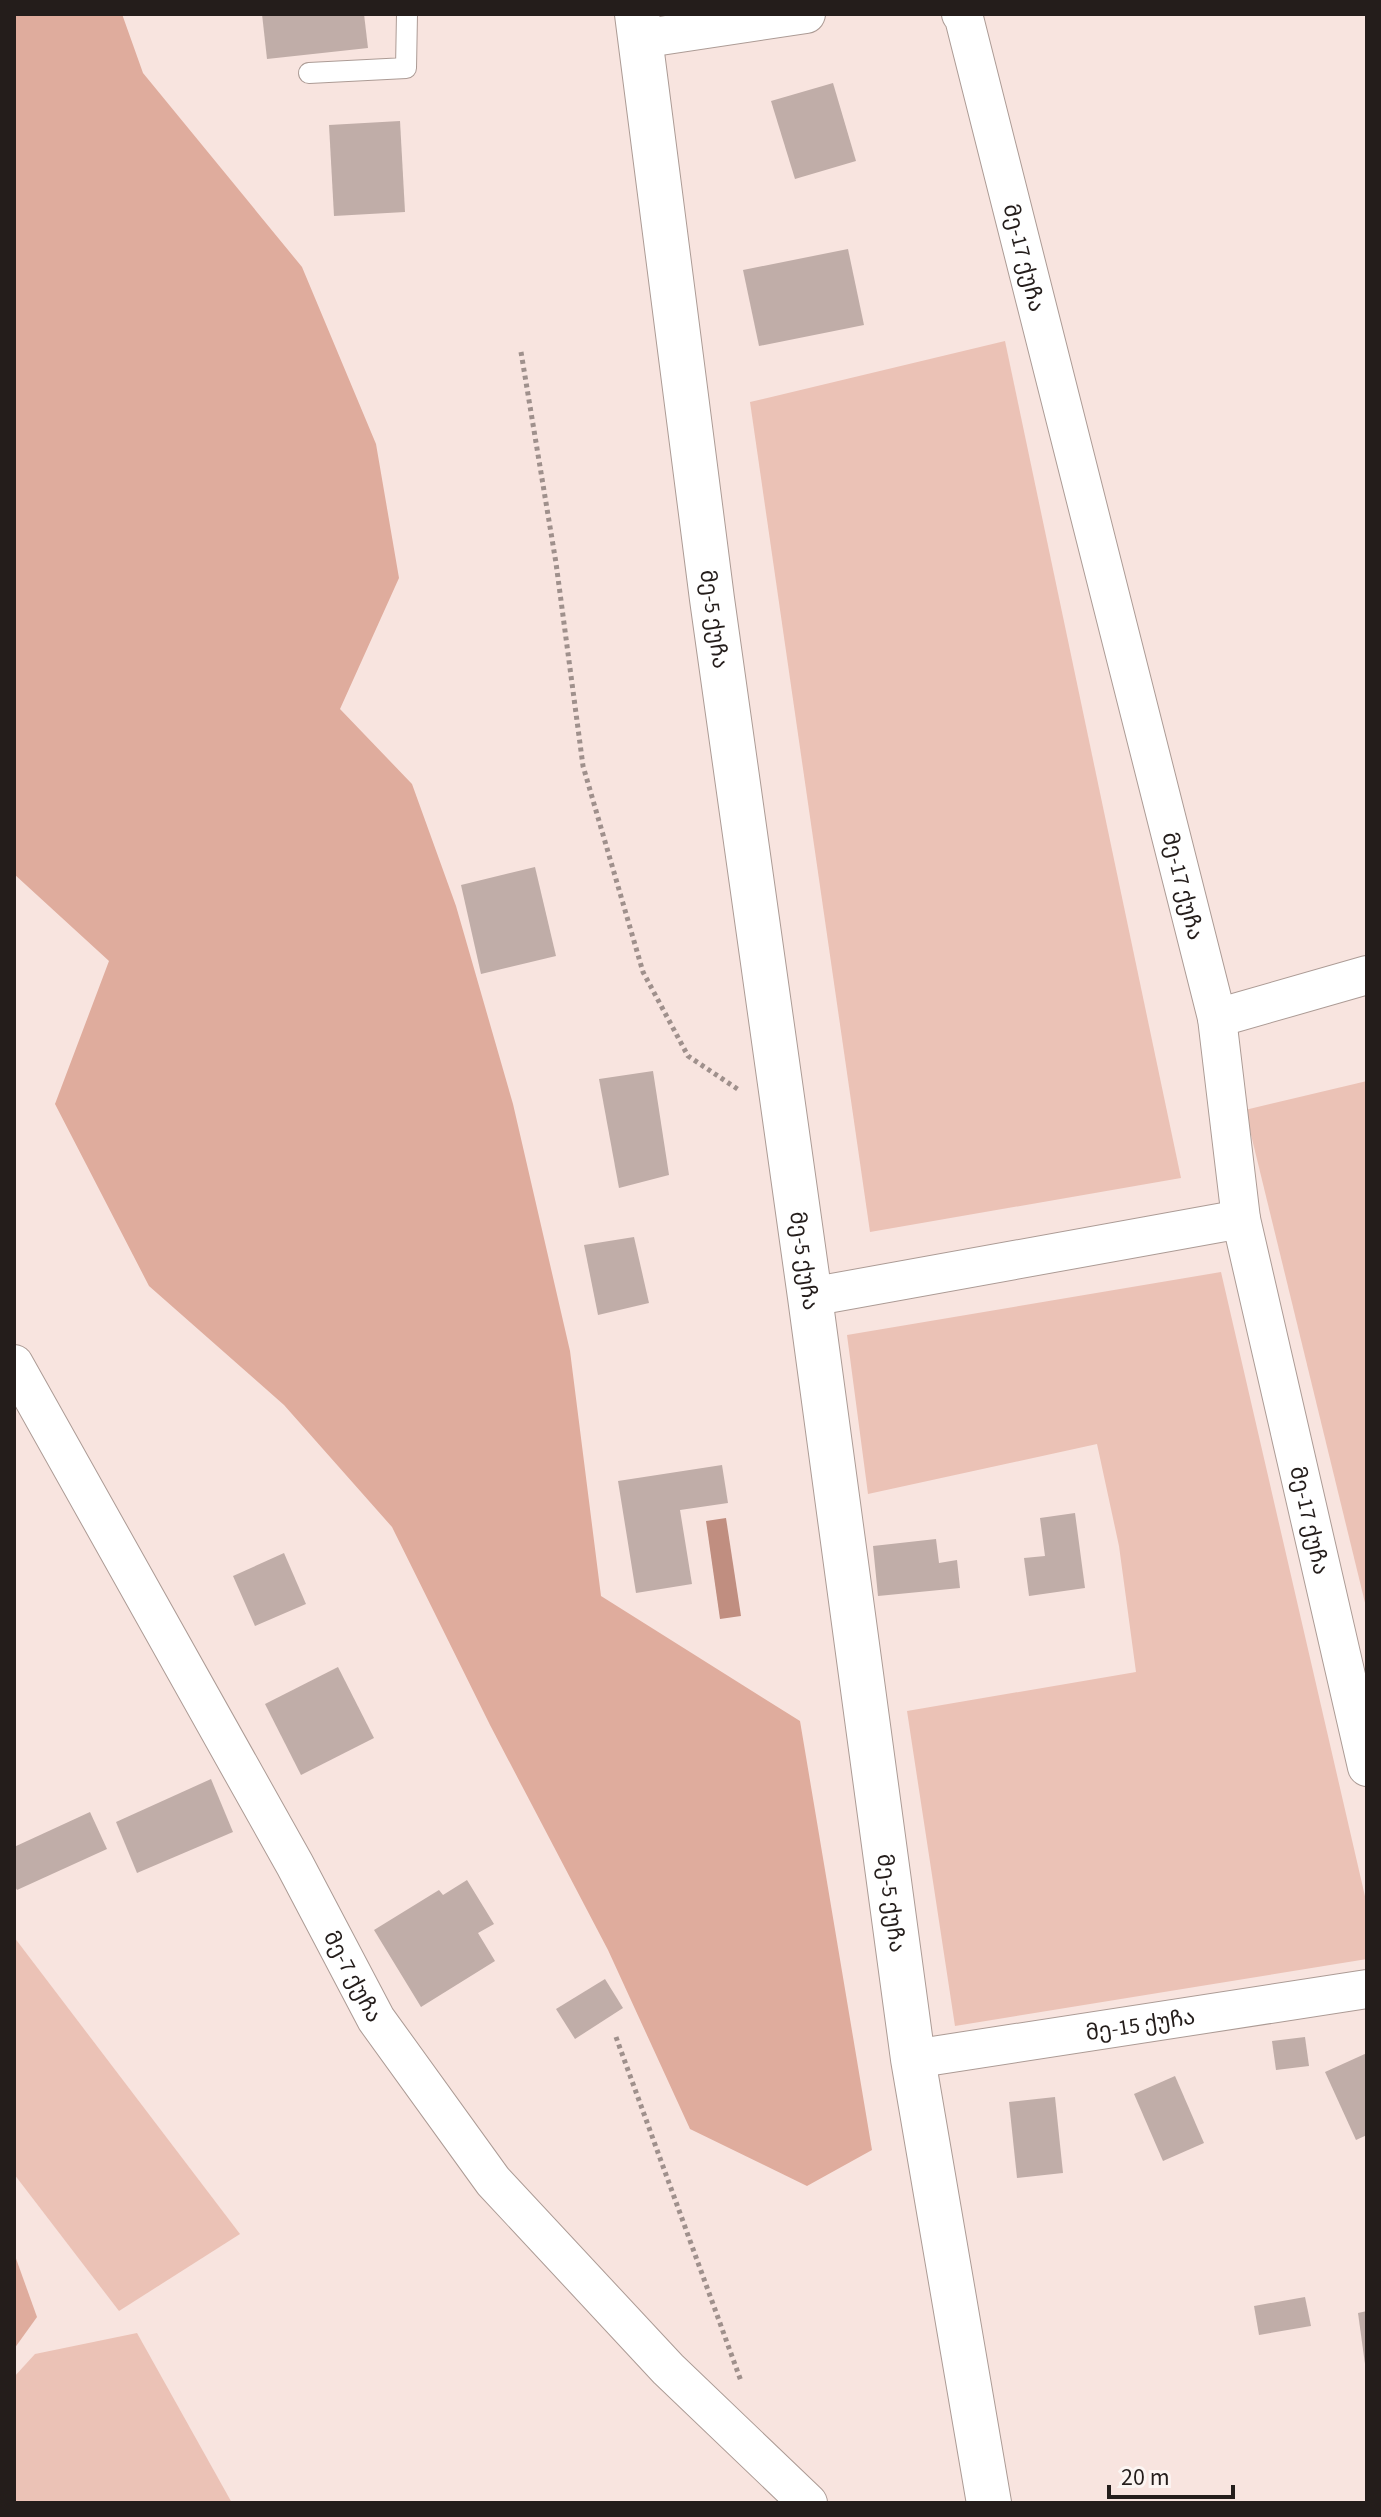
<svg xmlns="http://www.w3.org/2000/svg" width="1381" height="2517" font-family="'Source Sans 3','Noto Sans Georgian',sans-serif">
<rect width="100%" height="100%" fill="#f8e4df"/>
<g fill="#ebc2b6">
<polygon points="1005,341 1181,1178 870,1232 750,402"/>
<polygon points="1367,1081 1367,1611 1245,1110"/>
<polygon points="1221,1272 1367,1905 1367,1959 955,2026 907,1711 1136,1672 1119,1546 1097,1444 868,1494 847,1335"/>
<polygon points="14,1937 240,2234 119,2311 14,2174"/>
<polygon points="137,2333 232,2503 14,2503 14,2377 35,2354"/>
</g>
<g fill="#dfac9d">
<polygon points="14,14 122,14 143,73 302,267 376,444 399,578 340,709 412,784 456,906 513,1104 570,1351 601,1596 800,1721 872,2150 807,2186 690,2129 608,1950 490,1725 392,1527 284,1405 149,1286 55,1104 109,961 14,874"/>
<polygon points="14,2253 37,2317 14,2349"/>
</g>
<polygon fill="#c08e80" points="726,1518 741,1616 720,1619 706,1521"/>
<g fill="#c0ada8">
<polygon points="262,14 364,14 368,48 267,59"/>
<polygon points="833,83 856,161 795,179 771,101"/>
<polygon points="400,121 405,212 334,216 329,125"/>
<polygon points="848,249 864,325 759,346 743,270"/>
<polygon points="535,867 556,956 481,974 461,885"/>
<polygon points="653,1071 669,1175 619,1188 599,1079"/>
<polygon points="634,1237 649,1303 598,1315 584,1245"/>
<polygon points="722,1465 728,1503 680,1510 692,1584 636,1593 618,1481"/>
<polygon points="1075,1513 1085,1588 1029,1596 1024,1558 1045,1556 1040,1518"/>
<polygon points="936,1539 939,1563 957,1560 960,1588 878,1596 873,1546"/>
<polygon points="284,1553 306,1604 255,1626 233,1576"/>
<polygon points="338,1667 374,1738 301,1775 265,1704"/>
<polygon points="211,1779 233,1832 137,1873 116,1822"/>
<polygon points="90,1812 107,1849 17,1890 14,1885 14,1847"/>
<polygon points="467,1880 494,1924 478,1933 495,1961 421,2007 374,1930 439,1890 443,1895"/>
<polygon points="605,1979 623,2008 575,2039 556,2009"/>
<polygon points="1305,2037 1309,2066 1276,2070 1272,2041"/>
<polygon points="1367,2053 1367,2135 1356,2140 1325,2072"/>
<polygon points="1175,2076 1204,2143 1163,2161 1134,2094"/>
<polygon points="1055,2097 1063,2173 1017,2178 1009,2102"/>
<polygon points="1305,2297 1311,2326 1259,2335 1254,2306"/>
<polygon points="1367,2311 1367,2363 1365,2364 1358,2313"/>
</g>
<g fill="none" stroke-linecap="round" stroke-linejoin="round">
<g stroke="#ac9b95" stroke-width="22">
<polyline id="lane" points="309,73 406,68 407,14"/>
</g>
<g stroke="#ac9b95" stroke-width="40">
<g id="street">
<path id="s1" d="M961,14L964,18L1217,1018L1241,1219L1367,1767"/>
<polyline points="640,39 806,14"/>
<polyline points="1217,1018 1367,975"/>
<polyline points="810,1297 1241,1219"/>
<path id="s2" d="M14,1364L295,1865L376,2019L493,2181L668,2369L808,2503"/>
<path id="s3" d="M913,2059L1367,1989"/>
</g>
</g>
<g stroke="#ac9b95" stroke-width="46">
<g id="secondary">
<path id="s4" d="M637,14L712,599L810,1297L913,2059L989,2503"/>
</g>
</g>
<g stroke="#9f908c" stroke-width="5" stroke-dasharray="4 4" stroke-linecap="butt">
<polyline points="521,352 556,563 583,766 643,972 688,1056 739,1090"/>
<polyline points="616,2037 741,2381"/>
</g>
<use href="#lane" stroke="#fff" stroke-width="20"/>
<use href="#street" stroke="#fff" stroke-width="38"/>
<use href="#secondary" stroke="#fff" stroke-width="44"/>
</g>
<g text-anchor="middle" stroke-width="6" stroke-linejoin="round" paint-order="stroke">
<g font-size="22" fill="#241d1b" stroke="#fcf5f2">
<text dy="8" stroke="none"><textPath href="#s1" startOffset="252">მე-17 ქუჩა</textPath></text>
<text dy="8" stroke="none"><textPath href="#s4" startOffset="610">მე-5 ქუჩა</textPath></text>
<text dy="8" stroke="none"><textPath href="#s1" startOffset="900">მე-17 ქუჩა</textPath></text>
<text dy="8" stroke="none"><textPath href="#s4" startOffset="1258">მე-5 ქუჩა</textPath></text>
<text dy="8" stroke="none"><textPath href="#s1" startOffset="1548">მე-17 ქუჩა</textPath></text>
<text dy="8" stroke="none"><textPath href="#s4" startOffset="1906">მე-5 ქუჩა</textPath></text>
<text dy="8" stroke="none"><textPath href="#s2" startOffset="700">მე-7 ქუჩა</textPath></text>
<text dy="8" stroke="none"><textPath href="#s3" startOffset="230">მე-15 ქუჩა</textPath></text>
</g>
</g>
<rect width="1381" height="2517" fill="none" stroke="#241d1b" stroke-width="32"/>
<path d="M1109 2485v12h124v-12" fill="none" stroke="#241d1b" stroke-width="4"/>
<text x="1121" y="2485" font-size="24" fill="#241d1b" stroke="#fcf5f2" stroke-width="6" paint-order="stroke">20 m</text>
</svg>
